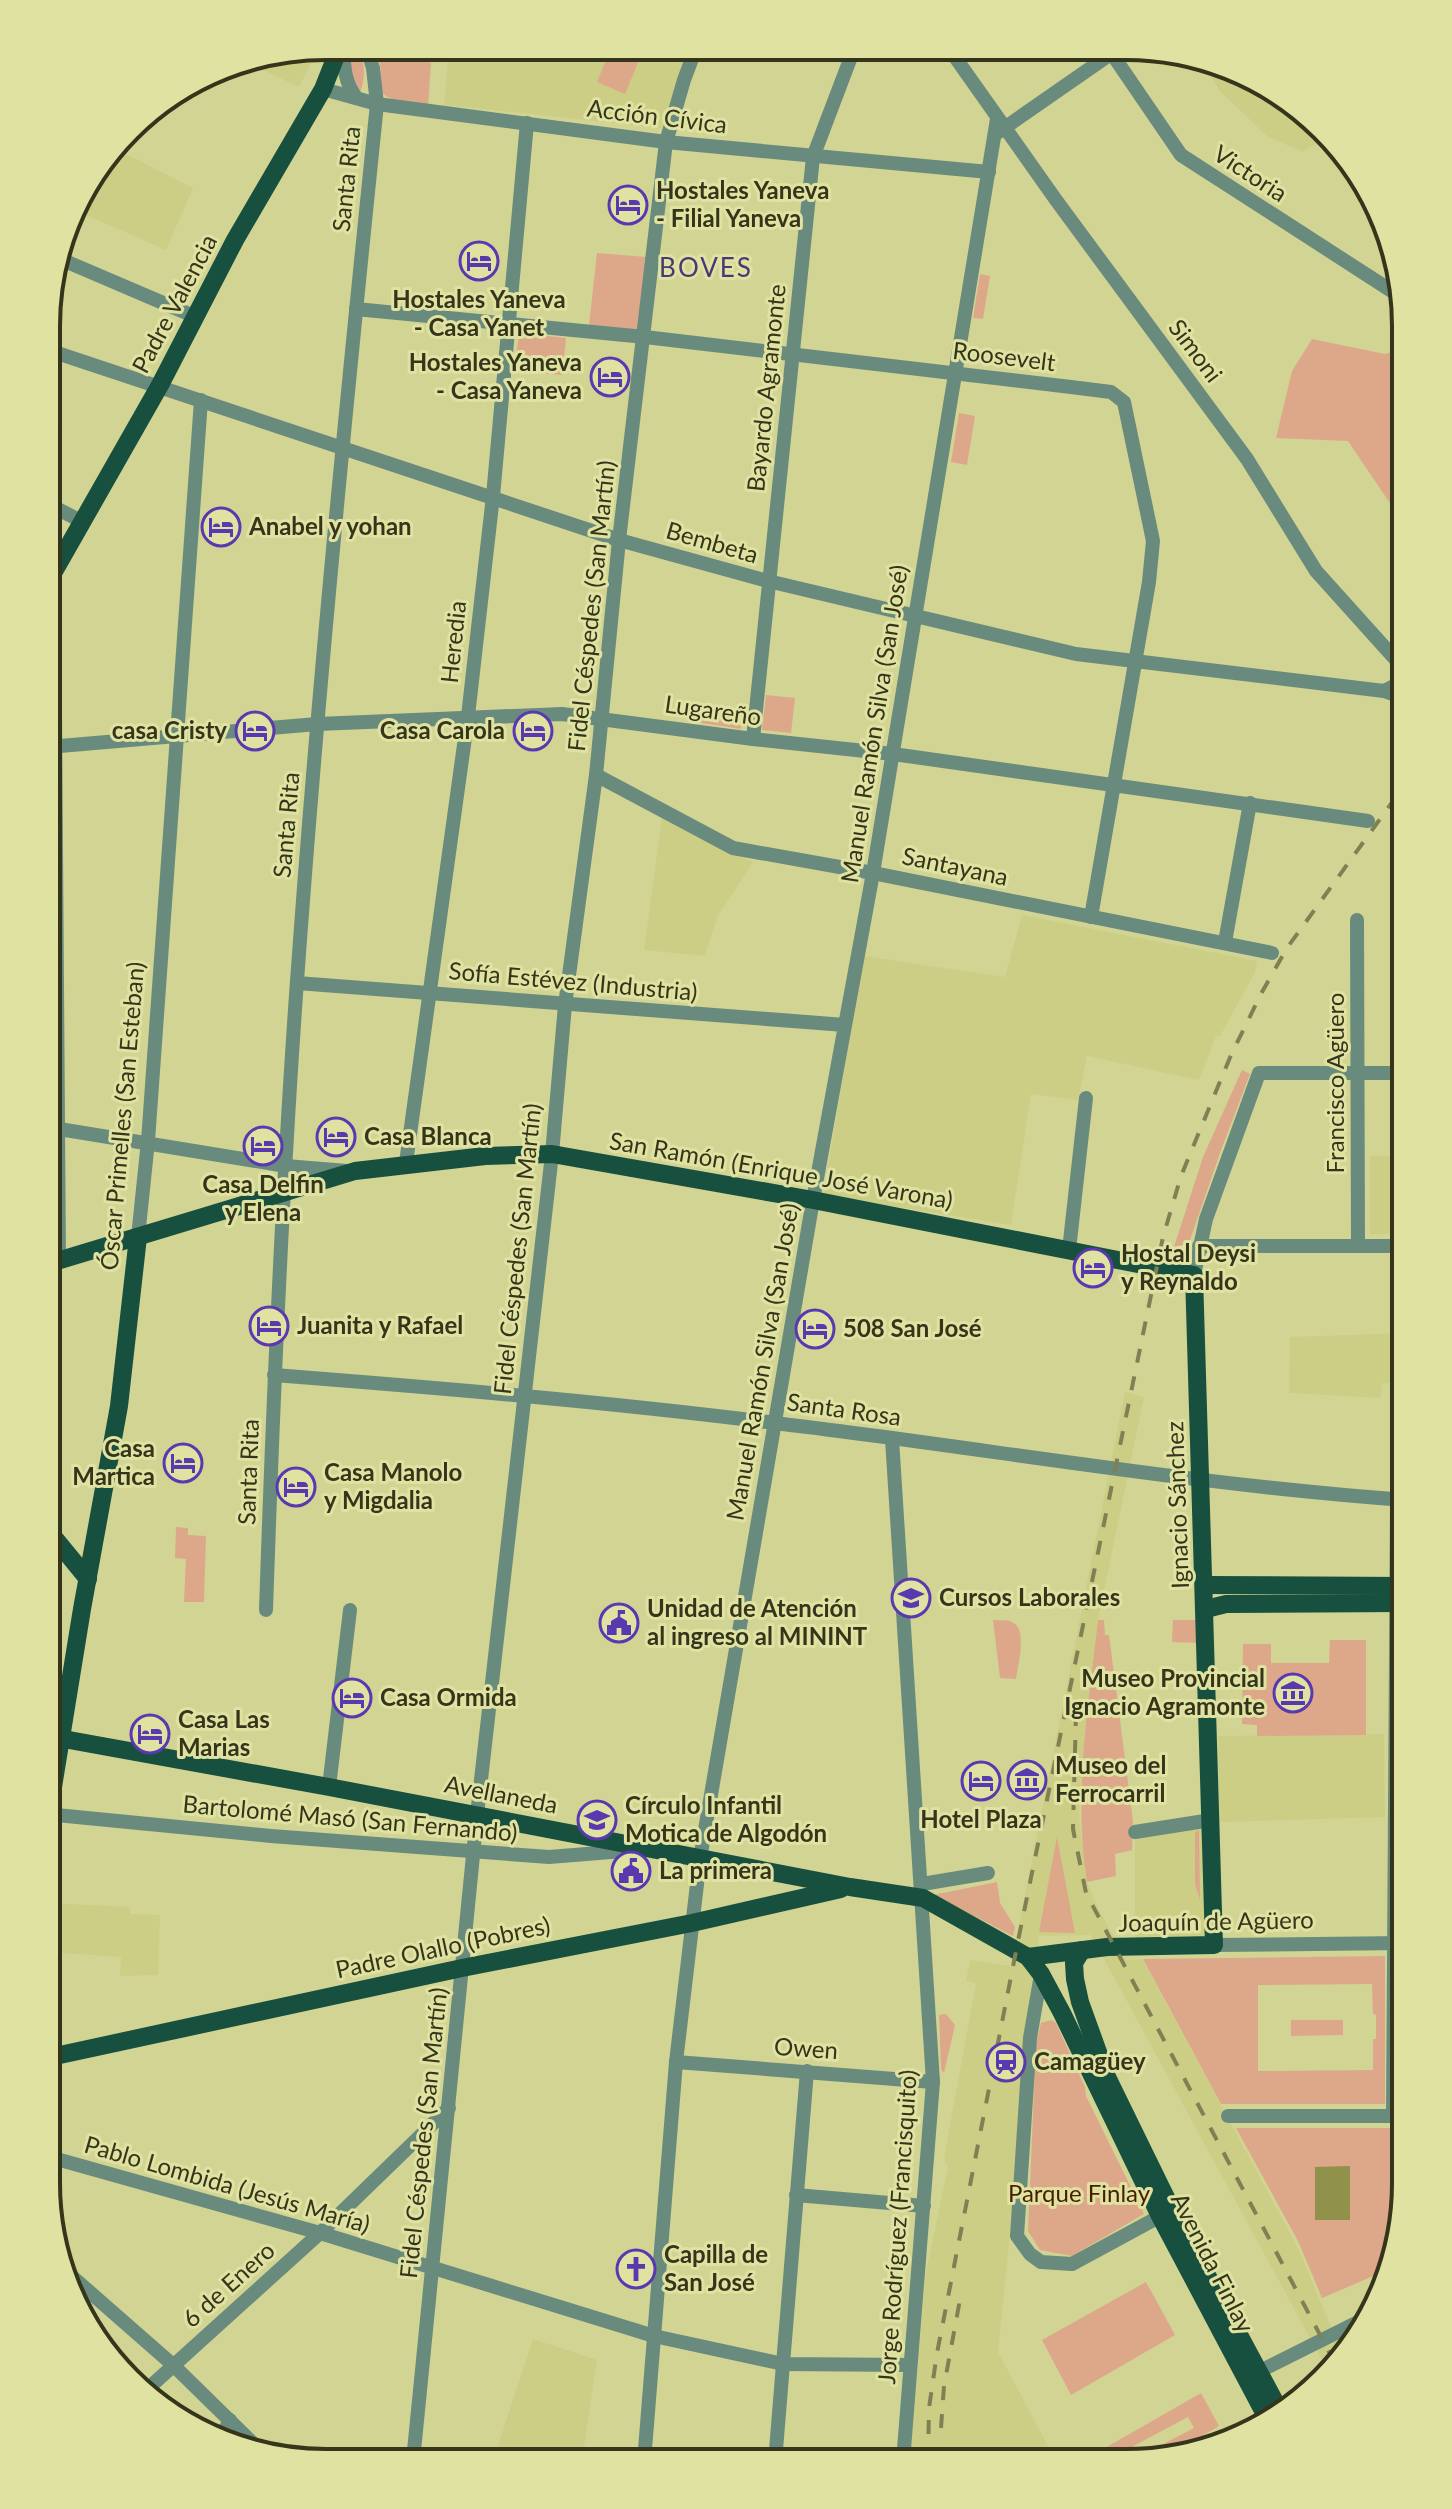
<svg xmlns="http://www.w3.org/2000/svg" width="1452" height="2509" font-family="Lato,sans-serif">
<rect width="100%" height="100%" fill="#d2d494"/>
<g fill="#ccce85">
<polygon points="319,47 299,87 246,62"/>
<polygon points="449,47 690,48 661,128 444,105"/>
<polygon points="1201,62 1310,115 1325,137 1303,152 1268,137 1221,92"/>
<polygon points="120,151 193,188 166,250 86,215"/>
<polygon points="662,818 753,862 717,917 705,956 644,950"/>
<polygon points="1022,915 1257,961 1255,972 1220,1036 1216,1036 1199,1080 1087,1056 1078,1100 1031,1094 1011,1225 823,1195 864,956 1005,977"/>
<rect x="1370" y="1156" width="36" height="78"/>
<polygon points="1406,1333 1406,1384 1382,1383 1381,1398 1289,1393 1290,1337"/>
<polygon points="1125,1392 1144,1397 1098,1620 1085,1729 1079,1815 1087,1882 1095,1902 1126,1960 1143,1960 1299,2250 1344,2358 1329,2373 1091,1935 1039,1936 1026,2020 1011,2224 998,2352 1057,2463 910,2462 926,2272 948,2167 944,2158 976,1983 966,1981 970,1960 1011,1966"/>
<polygon points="1384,1734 1385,1817 1219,1822 1218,1736"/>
<polygon points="1211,1820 1214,1945 1135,1946 1135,1832"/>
<polygon points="48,1903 130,1907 130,1914 160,1915 158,1975 120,1976 121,1957 46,1952"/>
<polygon points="533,2339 597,2360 582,2461 514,2461 494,2458"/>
</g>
<g fill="#dda88a" fill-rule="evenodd">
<path d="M374,46H390L431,63L428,106C355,96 395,91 374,46Z"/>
<polygon points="611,48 644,48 625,94 597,82"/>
<path d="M350,49H357C366,60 365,77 361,90L357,93L346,54Z"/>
<polygon points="597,253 647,257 639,330 589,325"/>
<polygon points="980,274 990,276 983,319 973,318"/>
<polygon points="519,333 566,338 562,375 514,371"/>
<polygon points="1312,339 1385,354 1406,348 1406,527 1348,441 1276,438 1292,371"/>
<polygon points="959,413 975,416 967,465 951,462"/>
<polygon points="766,695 795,698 791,733 762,730"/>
<polygon points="701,713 742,718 741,729 701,723"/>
<polygon points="1242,1070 1250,1074 1220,1153 1189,1243 1174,1247 1203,1157"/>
<polygon points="176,1527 188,1528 188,1535 206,1536 204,1602 184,1602 186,1559 175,1558"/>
<path d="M993,1620C999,1621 1007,1619 1012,1622C1028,1629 1018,1665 1016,1679L1000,1678Z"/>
<path d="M1098,1620H1104L1105,1635H1109L1133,1821L1132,1850L1115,1854L1116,1876L1087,1882C1073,1794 1088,1707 1098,1620Z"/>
<polygon points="1173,1620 1197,1620 1198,1643 1172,1642"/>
<polygon points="1330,1640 1366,1640 1366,1735 1257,1736 1257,1725 1242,1724 1243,1644 1271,1644 1271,1663 1329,1663"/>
<polygon points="1199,1830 1200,1900 1195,1884 1195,1832"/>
<polygon points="1057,1837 1075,1933 1039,1932"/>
<polygon points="997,1882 1000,1903 1015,1927 1013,1936 933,1895"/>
<path d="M1385,1956V2104H1221L1143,1959ZM1372,1984L1373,2014L1376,2015V2039H1373V2070L1258,2071V1985Z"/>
<polygon points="946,2014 955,2025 944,2073 941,2069 939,2015"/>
<polygon points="1051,2020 1056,2023 1085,2087 1086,2096 1144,2214 1072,2256 1040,2250 1028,2231 1036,2044 1041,2023"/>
<polygon points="1291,2020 1343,2020 1343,2035 1291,2036"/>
<polygon points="1236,2128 1405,2128 1405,2201 1392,2268 1322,2298 1298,2241"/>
<polygon points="1146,2282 1175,2335 1071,2395 1042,2340"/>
<path d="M1201,2393L1219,2426L1168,2456L1126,2463H1104L1098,2452ZM1188,2417L1194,2428L1131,2461L1126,2450Z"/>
</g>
<polygon fill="#90914a" points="1350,2166 1350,2220 1315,2220 1315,2167"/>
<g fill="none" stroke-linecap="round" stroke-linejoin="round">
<g stroke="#698b7e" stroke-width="14">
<path d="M343,46C344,65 344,82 356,97"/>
<polyline points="950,50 1056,200 1247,459 1316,571 1397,661 1406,677"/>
<polyline points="1110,51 1181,155 1401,297"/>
<polyline points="323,89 377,104 666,142 989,172"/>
<polyline points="997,133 1115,51"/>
<polyline points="58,258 196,317"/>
<polyline points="356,309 645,337 1071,387 1111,392 1124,402 1153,541 1149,582 1091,917"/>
<polyline points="48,350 619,540 768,581 1076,654 1384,691 1394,686 1403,673"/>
<polyline points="48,504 83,522"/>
<polyline points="54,573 59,1260"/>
<polyline points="1384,691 1406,699"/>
<polyline points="753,739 813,157 854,49"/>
<polyline points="48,747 317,724 562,714 753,739 893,754 1368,821"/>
<polyline points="596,775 733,848 873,873 1272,953"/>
<polyline points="1357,920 1358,1246"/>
<polyline points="1225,942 1250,803"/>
<polyline points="297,983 845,1025"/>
<polyline points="47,1127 286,1166 347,1171"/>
<polyline points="406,1163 468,716 493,496 527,123"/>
<polyline points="138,1237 148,1141 201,400"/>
<polyline points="1199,1246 1406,1246"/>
<polyline points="1069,1250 1086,1098"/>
<polyline points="1194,1275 1206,1219 1259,1073 1406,1073"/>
<path d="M274,1375C441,1388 608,1402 775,1423C985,1448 1194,1485 1406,1500"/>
<polyline points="892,1439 933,2082 903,2462"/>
<path d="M266,1610C273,1400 282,1190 297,981C318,688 347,396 377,104L373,68L366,46"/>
<polyline points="329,1787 350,1610"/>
<polyline points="46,1814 271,1836 549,1857 636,1850"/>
<polyline points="1135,1832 1211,1820"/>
<polyline points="922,1884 988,1873"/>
<polyline points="1214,1945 1405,1943"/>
<polyline points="1041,1974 1030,2038 1017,2236 1030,2254 1041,2262 1072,2264 1168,2212"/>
<polyline points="676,2062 933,2082"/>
<polyline points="1228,2116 1405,2116"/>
<polyline points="1393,2116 1397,1500"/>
<polyline points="46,2156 320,2233 654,2336 783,2364 909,2365"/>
<polyline points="796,2195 924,2206"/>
<polyline points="60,2266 173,2365 264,2454"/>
<polyline points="1252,2375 1368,2317"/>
<polyline points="142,2394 320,2233 449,2108"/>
<polyline points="219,2442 230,2420"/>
<polyline points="413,2461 477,1815 552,1154 565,1005 596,775 619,540 666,142 684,80 696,48"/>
<polyline points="644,2462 676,2062 700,1859 813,1200 873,873 997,119"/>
<polyline points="775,2462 807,2071"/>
</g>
<g stroke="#18503f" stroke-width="18">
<polyline points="48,582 160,385 235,240 323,89 340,46"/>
<polyline points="47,1264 355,1171 485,1156 552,1154 813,1200 1194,1275 1214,1945 1107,1947 1028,1957"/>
<polyline points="47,1529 88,1579"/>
<polyline points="1205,1585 1406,1586"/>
<polyline points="1206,1609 1226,1604 1406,1603"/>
<polyline points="47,1736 329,1787 850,1887 923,1898 1028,1957 1041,1974 1062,2013 1160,2216 1268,2420"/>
<polyline points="46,1830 82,1609 119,1406 138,1237"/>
<polyline points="1082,1950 1074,1963 1075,1979 1080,2002 1107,2077 1172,2210 1281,2413"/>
<polyline points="46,2058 462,1968 692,1923 841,1889"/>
</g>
<g stroke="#7f8155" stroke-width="4" stroke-dasharray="14 14" stroke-linecap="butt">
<polyline points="1076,1712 1073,1829 1086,1893 1336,2365"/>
<polyline points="941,2428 944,2386 961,2294"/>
<polyline points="928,2462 929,2408 937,2353 1019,1936 1163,1237 1181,1176 1231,1055 1262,992 1287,948 1406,783"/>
</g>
</g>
<defs>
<g id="hotel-ring" transform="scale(2)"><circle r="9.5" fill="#dfe2a1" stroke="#5938b0" stroke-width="1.5"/><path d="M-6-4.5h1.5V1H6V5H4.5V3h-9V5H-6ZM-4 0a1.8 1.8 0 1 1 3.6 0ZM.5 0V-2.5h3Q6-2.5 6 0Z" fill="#5938b0"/></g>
<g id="university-ring" transform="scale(2)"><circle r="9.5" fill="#dfe2a1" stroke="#5938b0" stroke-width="1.5"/><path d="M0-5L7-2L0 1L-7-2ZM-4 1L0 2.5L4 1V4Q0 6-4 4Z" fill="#5938b0"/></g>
<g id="civic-ring" transform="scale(2)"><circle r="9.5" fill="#dfe2a1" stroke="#5938b0" stroke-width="1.5"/><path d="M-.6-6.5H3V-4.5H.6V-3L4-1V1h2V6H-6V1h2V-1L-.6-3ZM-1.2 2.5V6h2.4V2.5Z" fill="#5938b0"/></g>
<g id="museum-ring" transform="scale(2)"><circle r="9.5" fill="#dfe2a1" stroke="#5938b0" stroke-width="1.5"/><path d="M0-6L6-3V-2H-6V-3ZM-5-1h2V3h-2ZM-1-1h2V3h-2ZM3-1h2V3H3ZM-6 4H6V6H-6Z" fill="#5938b0"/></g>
<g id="school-ring" transform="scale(2)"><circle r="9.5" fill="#dfe2a1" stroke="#5938b0" stroke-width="1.5"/><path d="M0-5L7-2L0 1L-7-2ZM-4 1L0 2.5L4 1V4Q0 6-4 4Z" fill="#5938b0"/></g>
<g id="station-ring" transform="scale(2)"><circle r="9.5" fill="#dfe2a1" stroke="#5938b0" stroke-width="1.5"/><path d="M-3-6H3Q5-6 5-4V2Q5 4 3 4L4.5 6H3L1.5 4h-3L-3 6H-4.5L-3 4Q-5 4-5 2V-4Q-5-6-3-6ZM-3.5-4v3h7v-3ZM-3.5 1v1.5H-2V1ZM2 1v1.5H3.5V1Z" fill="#5938b0"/></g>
<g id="church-ring" transform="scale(2)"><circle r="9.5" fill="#dfe2a1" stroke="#5938b0" stroke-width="1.5"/><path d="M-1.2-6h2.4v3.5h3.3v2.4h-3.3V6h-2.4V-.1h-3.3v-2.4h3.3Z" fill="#5938b0"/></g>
</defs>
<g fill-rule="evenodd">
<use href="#hotel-ring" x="628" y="205"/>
<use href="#hotel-ring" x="479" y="261"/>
<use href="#hotel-ring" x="610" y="377"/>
<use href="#hotel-ring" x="221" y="527"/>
<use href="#hotel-ring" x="255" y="731"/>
<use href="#hotel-ring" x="533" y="731"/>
<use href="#hotel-ring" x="336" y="1137"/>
<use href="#hotel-ring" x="263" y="1146"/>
<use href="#hotel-ring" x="1093" y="1268"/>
<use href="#hotel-ring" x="269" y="1326"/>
<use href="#hotel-ring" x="815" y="1329"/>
<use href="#hotel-ring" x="183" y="1463"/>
<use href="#hotel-ring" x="296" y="1487"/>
<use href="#university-ring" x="911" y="1598"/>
<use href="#civic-ring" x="619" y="1623"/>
<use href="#museum-ring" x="1293" y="1693"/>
<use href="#hotel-ring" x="352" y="1698"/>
<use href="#hotel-ring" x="150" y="1734"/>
<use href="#museum-ring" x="1027" y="1780"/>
<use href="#hotel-ring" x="981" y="1781"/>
<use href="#school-ring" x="597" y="1820"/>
<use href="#civic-ring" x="631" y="1871"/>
<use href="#station-ring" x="1006" y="2062"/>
<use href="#church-ring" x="636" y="2269"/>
</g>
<g text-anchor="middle" stroke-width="6" stroke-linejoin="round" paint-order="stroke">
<g font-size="24" fill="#34351b" stroke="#dfe2a1">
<text transform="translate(657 117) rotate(7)" y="8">Acción Cívica</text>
<text transform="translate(1250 174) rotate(33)" y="8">Victoria</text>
<text transform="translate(347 179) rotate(-84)" y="8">Santa Rita</text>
<text transform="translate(175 304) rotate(-62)" y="8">Padre Valencia</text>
<text transform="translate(1195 351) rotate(53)" y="8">Simoni</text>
<text transform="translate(1004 357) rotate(7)" y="8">Roosevelt</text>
<text transform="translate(767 388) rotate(-84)" y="8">Bayardo Agramonte</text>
<text transform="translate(712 543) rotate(16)" y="8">Bembeta</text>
<text transform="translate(592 606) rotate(-84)" y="8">Fidel Céspedes (San Martín)</text>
<text transform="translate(454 642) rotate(-84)" y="8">Heredia</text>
<text transform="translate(713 711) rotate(8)" y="8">Lugareño</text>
<text transform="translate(875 724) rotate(-81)" y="8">Manuel Ramón Silva (San José)</text>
<text transform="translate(287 825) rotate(-85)" y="8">Santa Rita</text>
<text transform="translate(955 867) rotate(12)" y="8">Santayana</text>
<text transform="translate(573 982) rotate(5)" y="8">Sofía Estévez (Industria)</text>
<text transform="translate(1336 1083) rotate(-90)" y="8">Francisco Agüero</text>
<text transform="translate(123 1116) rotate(-85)" y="8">Óscar Primelles (San Esteban)</text>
<text transform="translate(781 1171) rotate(10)" y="8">San Ramón (Enrique José Varona)</text>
<text transform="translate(518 1249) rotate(-84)" y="8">Fidel Céspedes (San Martín)</text>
<text transform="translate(763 1362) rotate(-80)" y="8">Manuel Ramón Silva (San José)</text>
<text transform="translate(844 1410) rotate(8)" y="8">Santa Rosa</text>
<text transform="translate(249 1472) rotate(-88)" y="8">Santa Rita</text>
<text transform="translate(1178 1505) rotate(-92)" y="8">Ignacio Sánchez</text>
<text transform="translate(501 1795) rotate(11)" y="8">Avellaneda</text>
<text transform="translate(350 1819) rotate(5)" y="8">Bartolomé Masó (San Fernando)</text>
<text transform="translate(1216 1922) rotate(-1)" y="8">Joaquín de Agüero</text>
<text transform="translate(443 1948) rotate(-12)" y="8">Padre Olallo (Pobres)</text>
<text transform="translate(806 2049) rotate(4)" y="8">Owen</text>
<text transform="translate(424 2133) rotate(-84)" y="8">Fidel Céspedes (San Martín)</text>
<text transform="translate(227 2185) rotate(16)" y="8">Pablo Lombida (Jesús María)</text>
<text transform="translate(898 2227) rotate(-86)" y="8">Jorge Rodríguez (Francisquito)</text>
<text transform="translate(1212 2263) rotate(63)" y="8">Avenida Finlay</text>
<text transform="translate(229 2285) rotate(-42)" y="8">6 de Enero</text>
</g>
<g font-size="24" font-weight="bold" fill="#34351b" stroke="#dfe2a1" text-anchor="start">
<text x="656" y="199">Hostales Yaneva<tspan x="656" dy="28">- Filial Yaneva</tspan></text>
<text x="479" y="308" text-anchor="middle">Hostales Yaneva<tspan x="479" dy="28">- Casa Yanet</tspan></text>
<text x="582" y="371" text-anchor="end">Hostales Yaneva<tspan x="582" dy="28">- Casa Yaneva</tspan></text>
<text x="249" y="535">Anabel y yohan</text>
<text x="227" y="739" text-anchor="end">casa Cristy</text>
<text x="505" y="739" text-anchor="end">Casa Carola</text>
<text x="364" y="1145">Casa Blanca</text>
<text x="263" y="1193" text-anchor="middle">Casa Delfin<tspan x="263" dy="28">y Elena</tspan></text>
<text x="1121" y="1262">Hostal Deysi<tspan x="1121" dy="28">y Reynaldo</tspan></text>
<text x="297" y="1334">Juanita y Rafael</text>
<text x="843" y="1337">508 San José</text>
<text x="155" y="1457" text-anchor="end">Casa<tspan x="155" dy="28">Martica</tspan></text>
<text x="324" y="1481">Casa Manolo<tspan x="324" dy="28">y Migdalia</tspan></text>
<text x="939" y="1606">Cursos Laborales</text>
<text x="647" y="1617">Unidad de Atención<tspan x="647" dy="28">al ingreso al MININT</tspan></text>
<text x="1265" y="1687" text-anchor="end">Museo Provincial<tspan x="1265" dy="28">Ignacio Agramonte</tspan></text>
<text x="380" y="1706">Casa Ormida</text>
<text x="178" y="1728">Casa Las<tspan x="178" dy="28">Marias</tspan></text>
<text x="1055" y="1774">Museo del<tspan x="1055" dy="28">Ferrocarril</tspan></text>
<text x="625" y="1814">Círculo Infantil<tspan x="625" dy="28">Motica de Algodón</tspan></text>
<text x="981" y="1828" text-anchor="middle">Hotel Plaza</text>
<text x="659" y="1879">La primera</text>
<text x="1034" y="2070">Camagüey</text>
<text x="664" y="2263">Capilla de<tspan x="664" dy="28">San José</tspan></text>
</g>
<g font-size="24" fill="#481e02" stroke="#dfe2a1">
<text x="1079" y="2202">Parque Finlay</text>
</g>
<g font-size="26" letter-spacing="2" fill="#453976" stroke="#dfe2a1">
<text x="706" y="277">BOVES</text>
</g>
</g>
<path d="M0 0H1452V2509H0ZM326 60H1126A266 266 0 0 1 1392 326V2183A266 266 0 0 1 1126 2449H326A266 266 0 0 1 60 2183V326A266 266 0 0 1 326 60Z" fill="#dfe2a1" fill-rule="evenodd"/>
<path fill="none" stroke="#34351b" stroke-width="4" d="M326 60H1126A266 266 0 0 1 1392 326V2183A266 266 0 0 1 1126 2449H326A266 266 0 0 1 60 2183V326A266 266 0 0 1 326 60Z"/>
</svg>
